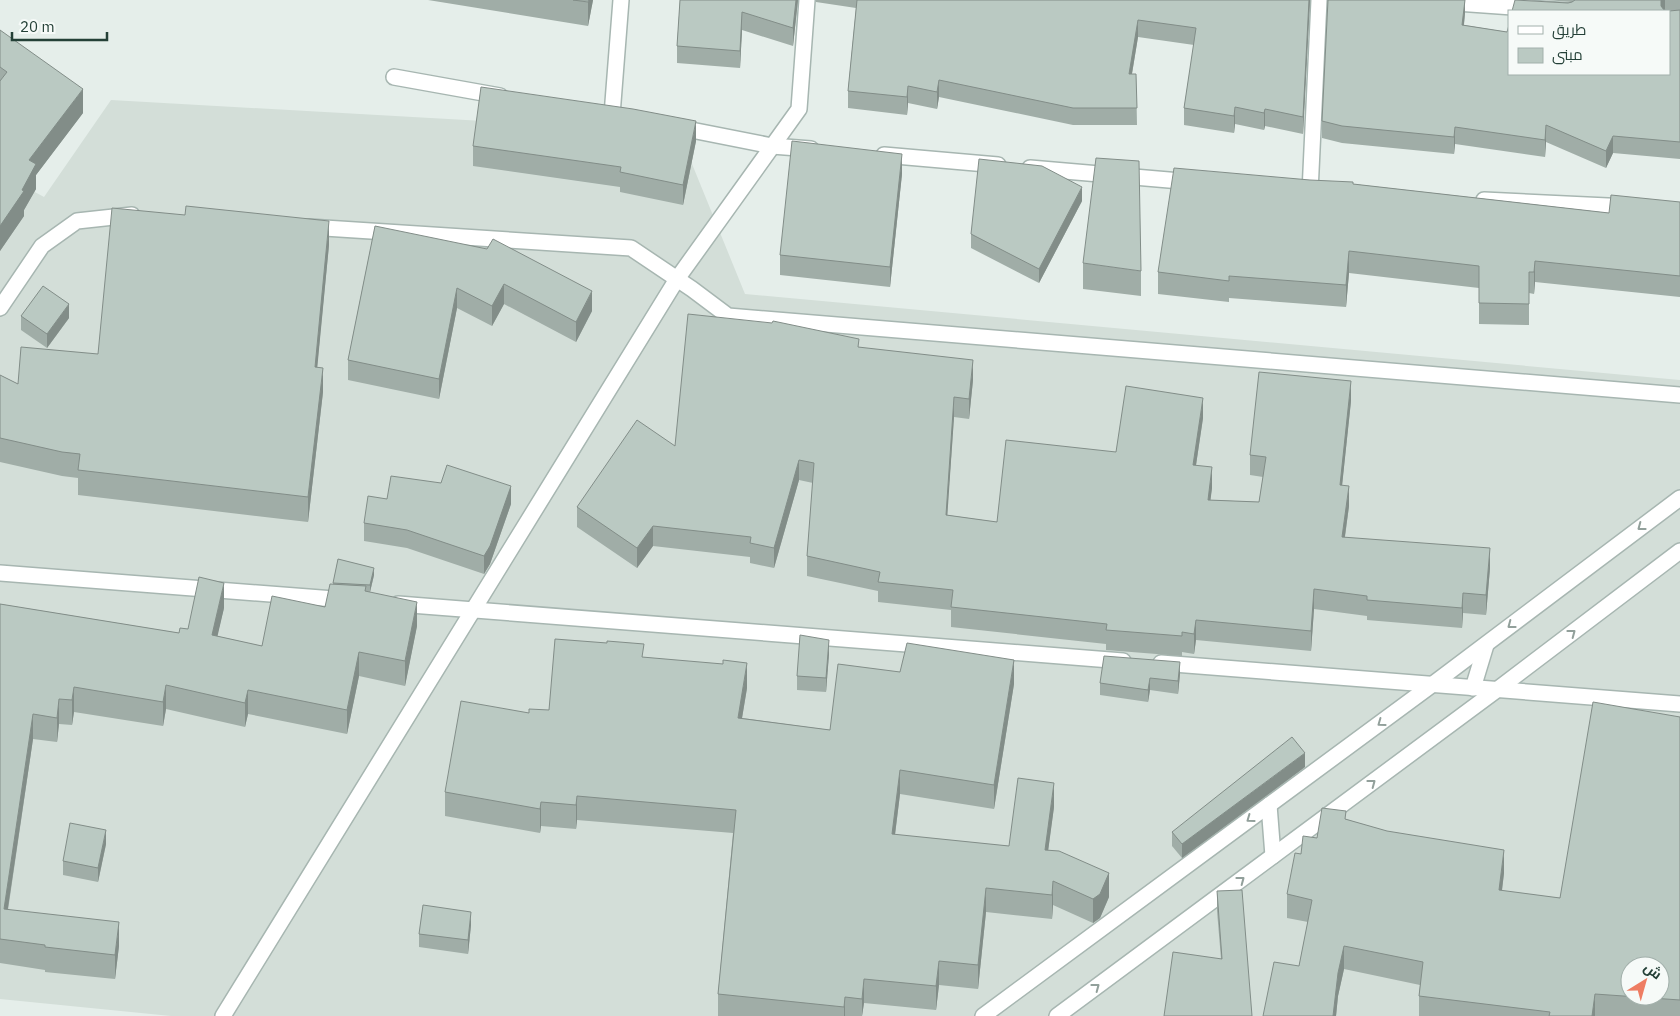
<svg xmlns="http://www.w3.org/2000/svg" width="1680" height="1016" font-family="'IBM Plex Sans',Cairo,sans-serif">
<rect width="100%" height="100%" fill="#e5eeea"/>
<path fill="#d3ded8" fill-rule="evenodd" d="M111,100L679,132L745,294L1680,380V1016H171L0,999V173L44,197ZM1630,966H1660V996H1630Z"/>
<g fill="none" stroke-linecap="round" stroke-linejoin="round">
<g stroke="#a7b6b1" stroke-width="18">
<g id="minor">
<polyline points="621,0 612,115 621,117"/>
<polyline points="1414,0 1568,11"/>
<polyline points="394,77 500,96"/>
<polyline points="676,127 772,146 811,149"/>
<polyline points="884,155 998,165"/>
<polyline points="1030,168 1192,182"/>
<polyline points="1310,192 1319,0"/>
<polyline points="1484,200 1629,207"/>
<polyline points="309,227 631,248 692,289 728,316 1680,395"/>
<polyline points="0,308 42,246 77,221 132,215"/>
<polyline points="0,573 347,600"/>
<polyline points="398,604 1123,661"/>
<polyline points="1161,663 1680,704"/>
<polyline points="1473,688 1486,645"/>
<polyline points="1269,805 1273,856"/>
<polyline points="223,1016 677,279 799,109 807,0"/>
<polyline points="983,1016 1433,684 1680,498"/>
<polyline points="1057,1016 1498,689 1680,551"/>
</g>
</g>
<use href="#minor" stroke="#fff" stroke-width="15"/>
</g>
<g fill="#a0ada7">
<polygon points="428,0 593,0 588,26"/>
<polygon points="680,0 798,0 793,46 742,30 740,68 677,63 677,46"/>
<polygon points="816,0 1310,0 1303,134 1265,126 1264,130 1235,124 1234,133 1184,125 1184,108 1194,45 1138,37 1132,74 1136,74 1137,125 1073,125 939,97 937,109 908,103 907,115 848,108 848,91 856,8 816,2"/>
<polygon points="1465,0 1465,13 1464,25 1507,32 1571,2 1546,0 1680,0 1680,10 1667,11 1669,11 1680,10 1680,159 1613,153 1606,168 1546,142 1545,157 1455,144 1454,154 1342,143 1322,138 1322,121"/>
<polygon points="0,30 83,113 36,175 36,189 24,210 24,216 0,251"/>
<polygon points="696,141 683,205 620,192 620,187 473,166 473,146"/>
<polygon points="902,174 890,287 780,275 780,255"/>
<polygon points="1353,184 1609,213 1680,202 1680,297 1535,282 1534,294 1529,293 1529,325 1479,324 1479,288 1349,273 1346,307 1229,298 1229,302 1158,294 1158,272"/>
<polygon points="1082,201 1039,283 971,248 971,234"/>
<polygon points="375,226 592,311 576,342 504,304 492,326 457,308 439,399 348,380 348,360"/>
<polygon points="329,245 317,367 323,392 308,522 78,495 78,478 62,476 0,462 0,375 18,384 98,354"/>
<polygon points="1083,263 1141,271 1141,296 1083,289"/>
<polygon points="21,316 69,318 47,348 21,330"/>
<polygon points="859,347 973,380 969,419 954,417 947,515 997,522 1116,452 1203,418 1196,465 1212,488 1210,500 1259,502 1263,477 1250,475 1250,455 1351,401 1342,485 1349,506 1345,537 1490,568 1486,615 1463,613 1462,628 1367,620 1367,616 1314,609 1311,651 1196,640 1194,654 1182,652 1182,656 1106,650 1106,644 951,627 951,610 878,602 878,591 807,576 807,556 813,483 799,480 774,568 750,563 750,557 653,546 637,568 577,527 577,507 675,446"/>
<polygon points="387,499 511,504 490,564 484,574 407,548 364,541 364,523"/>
<polygon points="338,559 374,575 370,592 417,626 405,686 359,676 347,734 248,714 245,727 166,709 163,726 74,712 72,725 59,724 57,742 33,739 8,910 119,946 115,979 45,972 45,970 0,963 0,604 179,633 188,629 224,608 217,636 262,646 325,607 333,584"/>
<polygon points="829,654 826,692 797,690 797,676"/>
<polygon points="644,657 747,688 742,718 830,730 900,672 1014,684 994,809 900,794 895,835 1009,846 1054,807 1048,850 1109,897 1100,918 1093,923 1053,905 1052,919 986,912 978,989 939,985 936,1010 864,1003 862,1016 718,1016 718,994 733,833 577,820 576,829 541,826 540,833 445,816 445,792 529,713 549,710"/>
<polygon points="1180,674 1178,694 1150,690 1148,702 1100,695 1100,683"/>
<polygon points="1680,717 1680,1016 1419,1016 1419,996 1420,985 1344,969 1338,996 1336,1016 1263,1016 1299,966 1308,922 1287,918 1287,894 1301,854 1346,819 1504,873 1502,891 1560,898"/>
<polygon points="1305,767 1182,858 1172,846 1172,832"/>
<polygon points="106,844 98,882 63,875 63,861"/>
<polygon points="1217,891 1252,1016 1221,959 1217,911"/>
<polygon points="471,925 468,954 419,947 419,934"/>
</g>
<g fill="#828d88">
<polygon points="589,0 593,0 588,26 588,2"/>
<polygon points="796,0 798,0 793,46 793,28"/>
<polygon points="1309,0 1310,0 1303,134 1303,117"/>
<polygon points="1465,0 1465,13 1462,42 1462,25"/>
<rect x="1661" y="0" width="4" height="11"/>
<polygon points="742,12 742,30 740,68 740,51"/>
<polygon points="1138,20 1138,37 1129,91 1129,74"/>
<polygon points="939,80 939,97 937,109 937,92"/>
<polygon points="908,86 908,103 907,115 907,97"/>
<polygon points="83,89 83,113 36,175 36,189 24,210 24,216 0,251 0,226 29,160"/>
<polygon points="1235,107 1235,124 1234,133 1234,116"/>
<polygon points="1265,109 1265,126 1264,130 1264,113"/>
<polygon points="696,121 696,141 683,205 683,185"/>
<polygon points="1546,125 1546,142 1545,157 1545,140"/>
<polygon points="1455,127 1455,144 1454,154 1454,137"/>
<polygon points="1613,136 1613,153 1606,168 1606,151"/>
<polygon points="902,154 902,174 890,287 890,267"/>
<polygon points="1082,187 1082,201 1039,283 1039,269"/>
<polygon points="329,221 329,245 315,391 315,367"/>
<polygon points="1349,251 1349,273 1346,307 1346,285"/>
<polygon points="1535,261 1535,282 1534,294 1534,272"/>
<polygon points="504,284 504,304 492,326 492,306"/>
<polygon points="457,288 457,308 439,399 439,379"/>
<polygon points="592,291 592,311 576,342 576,322"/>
<polygon points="69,304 69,318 47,348 47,334"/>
<polygon points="973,360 973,380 969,419 969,399"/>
<polygon points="323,368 323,392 308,522 308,497"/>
<polygon points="1351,381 1351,401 1340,505 1340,485"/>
<polygon points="954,397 954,417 946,535 946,515"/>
<polygon points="1203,398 1203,418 1193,485 1193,465"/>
<polygon points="799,460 799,480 774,568 774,548"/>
<polygon points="1212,467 1212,488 1208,520 1208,500"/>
<polygon points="511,486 511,504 490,564 484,574 484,556"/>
<polygon points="1349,486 1349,506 1342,557 1342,537"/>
<polygon points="653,526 653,546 637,568 637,548"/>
<polygon points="1490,548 1490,568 1486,615 1486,595"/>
<polygon points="374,568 374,575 370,592 370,585"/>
<polygon points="224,583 224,608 212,660 212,635"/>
<polygon points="1314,589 1314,609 1311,651 1311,631"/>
<polygon points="1463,593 1463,613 1462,628 1462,608"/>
<polygon points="417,602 417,626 405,686 405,661"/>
<polygon points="1196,620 1196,640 1194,654 1194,634"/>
<polygon points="829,640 829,654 826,692 826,678"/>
<polygon points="359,652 359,676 347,734 347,710"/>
<polygon points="1014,660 1014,684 994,809 994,785"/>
<polygon points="1180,662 1180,674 1178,694 1178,681"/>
<polygon points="747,663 747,688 738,742 738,718"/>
<polygon points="1150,678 1150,690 1148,702 1148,690"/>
<polygon points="166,685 166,709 163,726 163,702"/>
<polygon points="74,687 74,712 72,725 72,700"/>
<polygon points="248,690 248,714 245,727 245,703"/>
<polygon points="59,699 59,724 57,742 57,718"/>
<polygon points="33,714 33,739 4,934 4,909"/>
<polygon points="1305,753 1305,767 1182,858 1182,844"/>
<polygon points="900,770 900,794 892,858 892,834"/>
<polygon points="1054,783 1054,807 1045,874 1045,850"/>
<polygon points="577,796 577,820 576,829 576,805"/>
<polygon points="541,802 541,826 540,833 540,809"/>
<polygon points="106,830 106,844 98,882 98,868"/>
<polygon points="1504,850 1504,873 1499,913 1499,890"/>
<polygon points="1109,873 1109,897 1100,918 1093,923 1093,899"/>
<polygon points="1053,881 1053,905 1052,919 1052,895"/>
<polygon points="986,888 986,912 978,989 978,965"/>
<polygon points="471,912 471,925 468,954 468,940"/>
<polygon points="119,922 119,946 115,979 115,955"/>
<polygon points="1344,946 1344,969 1338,996 1336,1016 1333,1016 1338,973"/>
<polygon points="939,961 939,985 936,1010 936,986"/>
<polygon points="864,979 864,1003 862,1016 862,999"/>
<polygon points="1595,994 1595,1016 1592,1016"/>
<polygon points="845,997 845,1016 844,1016 844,1007"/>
</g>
<g fill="#bac9c2" stroke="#828d88" fill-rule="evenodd">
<polygon points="573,0 589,0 588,2"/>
<polygon points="680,0 796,0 793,28 742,12 740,51 677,46"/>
<polygon points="857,0 1309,0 1303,117 1265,109 1264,113 1235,107 1234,116 1184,108 1196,28 1138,20 1129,74 1136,74 1137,108 1073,108 939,80 937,92 908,86 907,97 848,91"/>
<polygon points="1328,0 1465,0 1462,25 1507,32 1509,25 1509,74 1669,74 1669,11 1512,11 1515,0 1568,3 1572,2 1575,0 1661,0 1661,6 1664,10 1669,11 1680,10 1680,142 1613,136 1606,151 1546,125 1545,140 1455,127 1454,137 1342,126 1322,121"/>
<polygon points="0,30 83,89 29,160 36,164 22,190 24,191 0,226 0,81 7,72 0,67"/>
<polygon points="481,87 633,109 696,121 683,185 620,172 621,167 473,146"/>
<polygon points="792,141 902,154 890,267 780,255"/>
<polygon points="1096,158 1139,161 1141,271 1083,263"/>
<polygon points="979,159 1042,166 1082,187 1039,269 971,234"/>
<polygon points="1174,168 1310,180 1353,182 1353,184 1609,213 1611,195 1680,202 1680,276 1535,261 1534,272 1529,272 1529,304 1479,303 1479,266 1349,251 1346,285 1229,276 1229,281 1158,272"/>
<polygon points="186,206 329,221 315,367 323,368 308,497 78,470 80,454 62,452 0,438 0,375 18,384 21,347 98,354 112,208 185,215"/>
<polygon points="375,226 487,249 493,239 592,291 576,322 504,284 492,306 457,288 439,379 348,360"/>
<polygon points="43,286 69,304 47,334 21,316"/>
<polygon points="688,314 772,323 773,321 859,339 858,347 973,360 969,399 954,397 946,515 997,522 1006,440 1116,452 1126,386 1203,398 1193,465 1212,467 1208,500 1259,502 1266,457 1250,455 1259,372 1351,381 1340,485 1349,486 1342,537 1490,548 1486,595 1463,593 1462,608 1367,600 1367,596 1314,589 1311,631 1196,620 1194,634 1182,632 1182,636 1106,630 1107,624 951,607 953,590 878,582 880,572 807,556 814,463 799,460 774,548 750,543 751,537 653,526 637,548 577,507 637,420 675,446"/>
<polygon points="447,465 511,486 490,546 484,556 407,530 364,523 368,496 387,499 391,476 441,483"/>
<polygon points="338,559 374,568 370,585 333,583"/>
<polygon points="199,577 224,583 212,635 262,646 272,596 325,607 330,584 366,586 365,591 417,602 405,661 359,652 347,710 248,690 245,703 166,685 163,702 74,687 72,700 59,699 57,718 33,714 4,909 119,922 115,955 45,947 45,945 0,939 0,604 179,633 180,628 188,629"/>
<polygon points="800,635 829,640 826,678 797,676"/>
<polygon points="555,639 607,643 607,641 644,644 642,657 723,664 723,660 747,663 738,718 830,730 838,664 900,672 907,643 1014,660 994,785 900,770 892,834 1009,846 1018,778 1054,783 1045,850 1059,851 1109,873 1100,894 1093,899 1053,881 1052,895 986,888 978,965 939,961 936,986 864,979 862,999 845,997 844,1007 718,994 736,810 577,796 576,805 541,802 540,809 445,792 461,701 529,713 529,709 549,710"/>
<polygon points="1104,656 1180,662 1178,681 1150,678 1148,690 1100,683"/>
<path d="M1593,702L1680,717V1000L1595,994L1592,1016H1549L1550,1012L1419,996L1423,962L1344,946L1338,973L1333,1016H1263L1274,962L1299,966L1312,900L1287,894L1295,853L1301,854L1303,836L1317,838L1322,808L1346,811L1345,819L1387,831L1504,850L1499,890L1560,898ZM1630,966H1660V996H1630Z"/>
<polygon points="1292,737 1305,753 1182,844 1172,832"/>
<polygon points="70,823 106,830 98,868 63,861"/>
<polygon points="1242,890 1252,1016 1164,1016 1173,952 1222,959 1217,891"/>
<polygon points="423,905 471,912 468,940 419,934"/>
</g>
<defs><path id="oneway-chevron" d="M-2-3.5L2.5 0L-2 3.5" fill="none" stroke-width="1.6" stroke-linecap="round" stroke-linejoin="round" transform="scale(1.25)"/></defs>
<g stroke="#92a09b">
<use href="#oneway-chevron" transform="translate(1641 527) rotate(143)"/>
<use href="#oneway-chevron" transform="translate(1511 625) rotate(143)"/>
<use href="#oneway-chevron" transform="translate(1572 633) rotate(-37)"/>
<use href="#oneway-chevron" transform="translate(1381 723) rotate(144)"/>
<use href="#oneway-chevron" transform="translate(1372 783) rotate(-37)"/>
<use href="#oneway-chevron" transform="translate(1250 819) rotate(144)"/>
<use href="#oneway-chevron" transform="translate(1241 880) rotate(-37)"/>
<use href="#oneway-chevron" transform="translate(1096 987) rotate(-37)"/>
</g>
<rect x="1508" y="10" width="162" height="65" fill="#f6faf8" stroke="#a2b0ab"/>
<rect x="1518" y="26" width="25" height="8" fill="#ffffff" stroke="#a2b0ab"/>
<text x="1552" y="35" font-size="15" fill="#244037">طريق</text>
<rect x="1518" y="48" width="25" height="15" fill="#bac9c2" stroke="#a2b0ab"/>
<text x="1552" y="60" font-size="15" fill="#244037">مبنى</text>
<g transform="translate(1645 981) rotate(37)"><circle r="24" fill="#f6faf8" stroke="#a2b0ab"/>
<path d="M0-4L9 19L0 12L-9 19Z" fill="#ee7d63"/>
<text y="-8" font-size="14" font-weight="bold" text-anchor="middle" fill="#244037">ش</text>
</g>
<path d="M12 32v8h95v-8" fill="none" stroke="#244037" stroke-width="2.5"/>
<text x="20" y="32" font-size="15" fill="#244037" stroke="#f6faf8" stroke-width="4" paint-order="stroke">20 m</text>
</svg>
